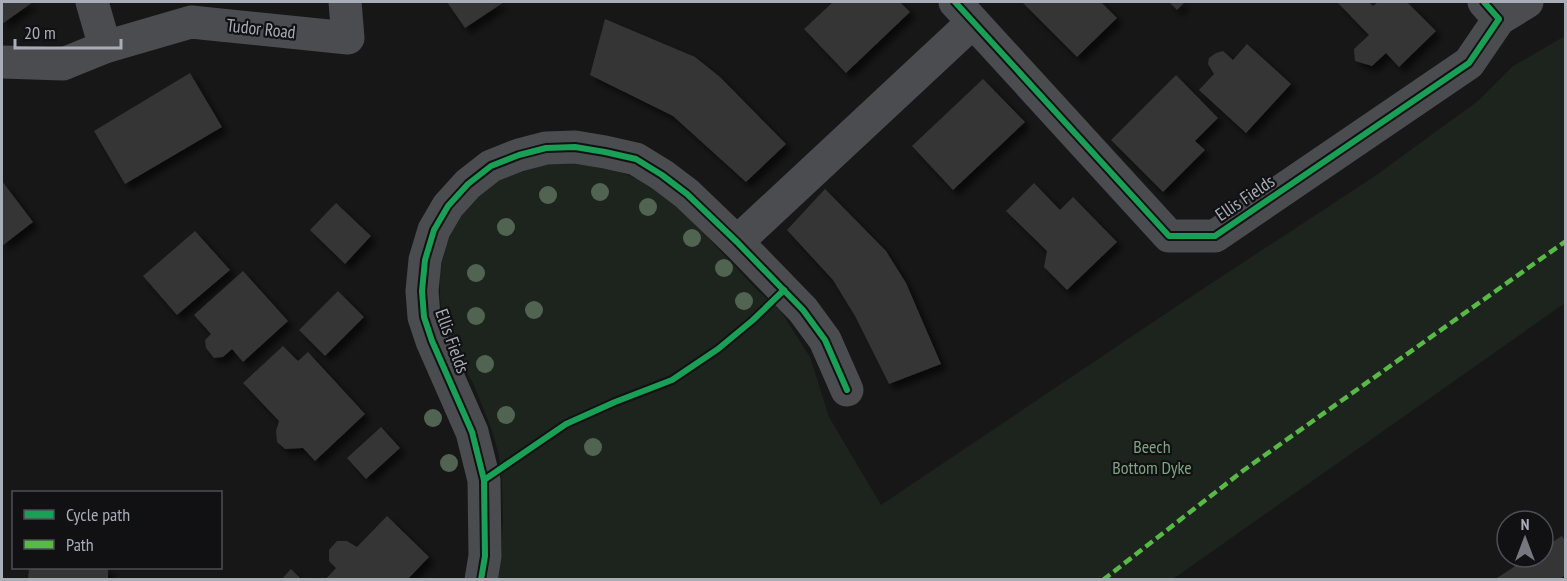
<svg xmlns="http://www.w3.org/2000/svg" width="1567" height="581" font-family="'PT Sans Narrow',sans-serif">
<defs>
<filter id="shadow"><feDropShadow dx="5.5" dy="5.5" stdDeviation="3" flood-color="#0009"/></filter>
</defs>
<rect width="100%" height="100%" fill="#171717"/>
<polygon fill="#1d241e" points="1565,36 1565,303 1173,579 497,579 501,559 503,520 502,484 499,455 491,428 474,385 444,333 440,298 440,270 450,234 466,208 488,187 512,172 538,165 567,161 601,165 643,181 677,205 758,291 780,310 810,357 829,417 881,505 1186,300 1375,176 1478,101 1513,66"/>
<g fill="#353536" filter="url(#shadow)">
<polygon points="2,2 33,2 2,24"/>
<polygon points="447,2 504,2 465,28"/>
<polygon points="833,2 900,2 910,12 846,73 804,29"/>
<polygon points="1022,2 1101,2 1117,18 1077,57"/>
<polygon points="1169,2 1185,2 1177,10"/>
<polygon points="1337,2 1369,2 1373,6 1378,2 1407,2 1436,31 1399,67 1386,53 1372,66 1355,61 1354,49 1369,35"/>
<polygon points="605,19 695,57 720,77 786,144 746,182 673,116 590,75"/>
<polygon points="1247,44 1291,84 1246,133 1199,90 1214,74 1208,64 1209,58 1216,53 1223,51 1233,60"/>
<polygon points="190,73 222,127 125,184 94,131"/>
<polygon points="1176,75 1218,118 1195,141 1205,150 1163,192 1111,140"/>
<polygon points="983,79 1025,122 953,190 912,146"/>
<polygon points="2,181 33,222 2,246"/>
<polygon points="1034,183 1060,210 1073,197 1117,242 1067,290 1044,267 1047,251 1006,211"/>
<polygon points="825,189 886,251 906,283 941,364 889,384 855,316 833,280 787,230"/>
<polygon points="336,203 371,236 345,264 310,230"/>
<polygon points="195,231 230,270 177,315 143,276"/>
<polygon points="243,271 288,321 243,362 232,349 223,357 214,358 206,348 205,340 211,334 194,315"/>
<polygon points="338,291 364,317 325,356 299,330"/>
<polygon points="283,346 298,361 308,352 365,414 315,461 303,448 285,449 277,442 276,431 279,421 243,383"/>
<polygon points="381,427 400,448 366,479 347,458"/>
<polygon points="387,516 429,557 407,580 325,580 336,568 329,561 329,550 337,541 347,541 357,547"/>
<polygon points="1562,536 1566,542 1566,575 1558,580 1494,580 1529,557 1543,557 1543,548"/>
<polygon points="29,568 108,568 108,580 28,580"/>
<polygon points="291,569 302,580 281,580"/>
</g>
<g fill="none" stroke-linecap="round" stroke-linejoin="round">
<g stroke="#4b4c50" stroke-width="33">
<polyline points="92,2 105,47"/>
<polyline points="955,2 1169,236 1215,236 1469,63 1499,19 1484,2"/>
<polyline points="1499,19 1527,2"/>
<polyline points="2,62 63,64 105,47 191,22 348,38 345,2"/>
<polyline points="737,242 973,22"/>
<polyline points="481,580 485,556 484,480 472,432 432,341 424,317 422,291 425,260 434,230 448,206 468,184 491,166 519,155 546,148 575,147 605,152 636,159 662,175 687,194 737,242 803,310 825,340 847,390"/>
</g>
<polyline stroke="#58b947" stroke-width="4.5" stroke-dasharray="9 4.5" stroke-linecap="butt" points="1103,580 1244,470 1566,241"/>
<g stroke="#111113" stroke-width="10">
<g id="cycleway">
<polyline points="955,2 1169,236 1215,236 1469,63 1499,19 1484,2"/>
<polyline points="484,480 566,424 615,402 672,380 718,349 753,320 784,290"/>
<polyline points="481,580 485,556 484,480 472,432 432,341 424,317 422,291 425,260 434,230 448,206 468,184 491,166 519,155 546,148 575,147 605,152 636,159 662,175 687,194 737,242 803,310 825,340 847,390"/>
</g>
</g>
<use href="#cycleway" stroke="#1a9f57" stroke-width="6"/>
</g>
<g fill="#506451">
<circle cx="600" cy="192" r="9"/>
<circle cx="548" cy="195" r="9"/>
<circle cx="648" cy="207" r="9"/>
<circle cx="506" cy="227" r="9"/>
<circle cx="692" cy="238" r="9"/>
<circle cx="724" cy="268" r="9"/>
<circle cx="476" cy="273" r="9"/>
<circle cx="744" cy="301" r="9"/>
<circle cx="534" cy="310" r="9"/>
<circle cx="476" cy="316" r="9"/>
<circle cx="485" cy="364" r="9"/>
<circle cx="506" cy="415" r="9"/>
<circle cx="433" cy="418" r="9"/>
<circle cx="593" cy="447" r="9"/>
<circle cx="449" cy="463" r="9"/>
</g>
<g text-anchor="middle" stroke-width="4.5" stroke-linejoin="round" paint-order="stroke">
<g font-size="18" fill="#a8adb8" stroke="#111113">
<text transform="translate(261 29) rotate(6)" y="6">Tudor Road</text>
<text transform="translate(1245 198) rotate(-34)" y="6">Ellis Fields</text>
<text transform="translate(452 341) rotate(70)" y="6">Ellis Fields</text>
</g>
<g font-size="18" fill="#7fa381" stroke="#111113">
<text x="1152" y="453">Beech<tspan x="1152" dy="21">Bottom Dyke</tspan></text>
</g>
</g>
<rect width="1567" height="581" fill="none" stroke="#a8adb8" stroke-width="6"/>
<rect x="12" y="491" width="210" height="78" fill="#111113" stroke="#4d4f55" stroke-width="1.5"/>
<rect x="24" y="510" width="30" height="9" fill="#1a9f57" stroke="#4d4f55" stroke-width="1.5"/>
<text x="66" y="521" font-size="18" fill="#a8adb8">Cycle path</text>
<rect x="24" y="540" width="30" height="9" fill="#58b947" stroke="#4d4f55" stroke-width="1.5"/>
<text x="66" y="551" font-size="18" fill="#a8adb8">Path</text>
<g transform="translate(1525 539)"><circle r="28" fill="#111113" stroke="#4d4f55" stroke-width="1.5"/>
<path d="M0-4.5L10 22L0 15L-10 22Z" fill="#757880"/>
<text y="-9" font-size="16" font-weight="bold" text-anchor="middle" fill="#a8adb8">N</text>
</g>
<path d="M15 39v9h106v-9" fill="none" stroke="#a8adb8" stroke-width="3"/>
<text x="24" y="39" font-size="18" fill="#a8adb8" stroke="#111113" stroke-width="4.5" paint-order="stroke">20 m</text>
</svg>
